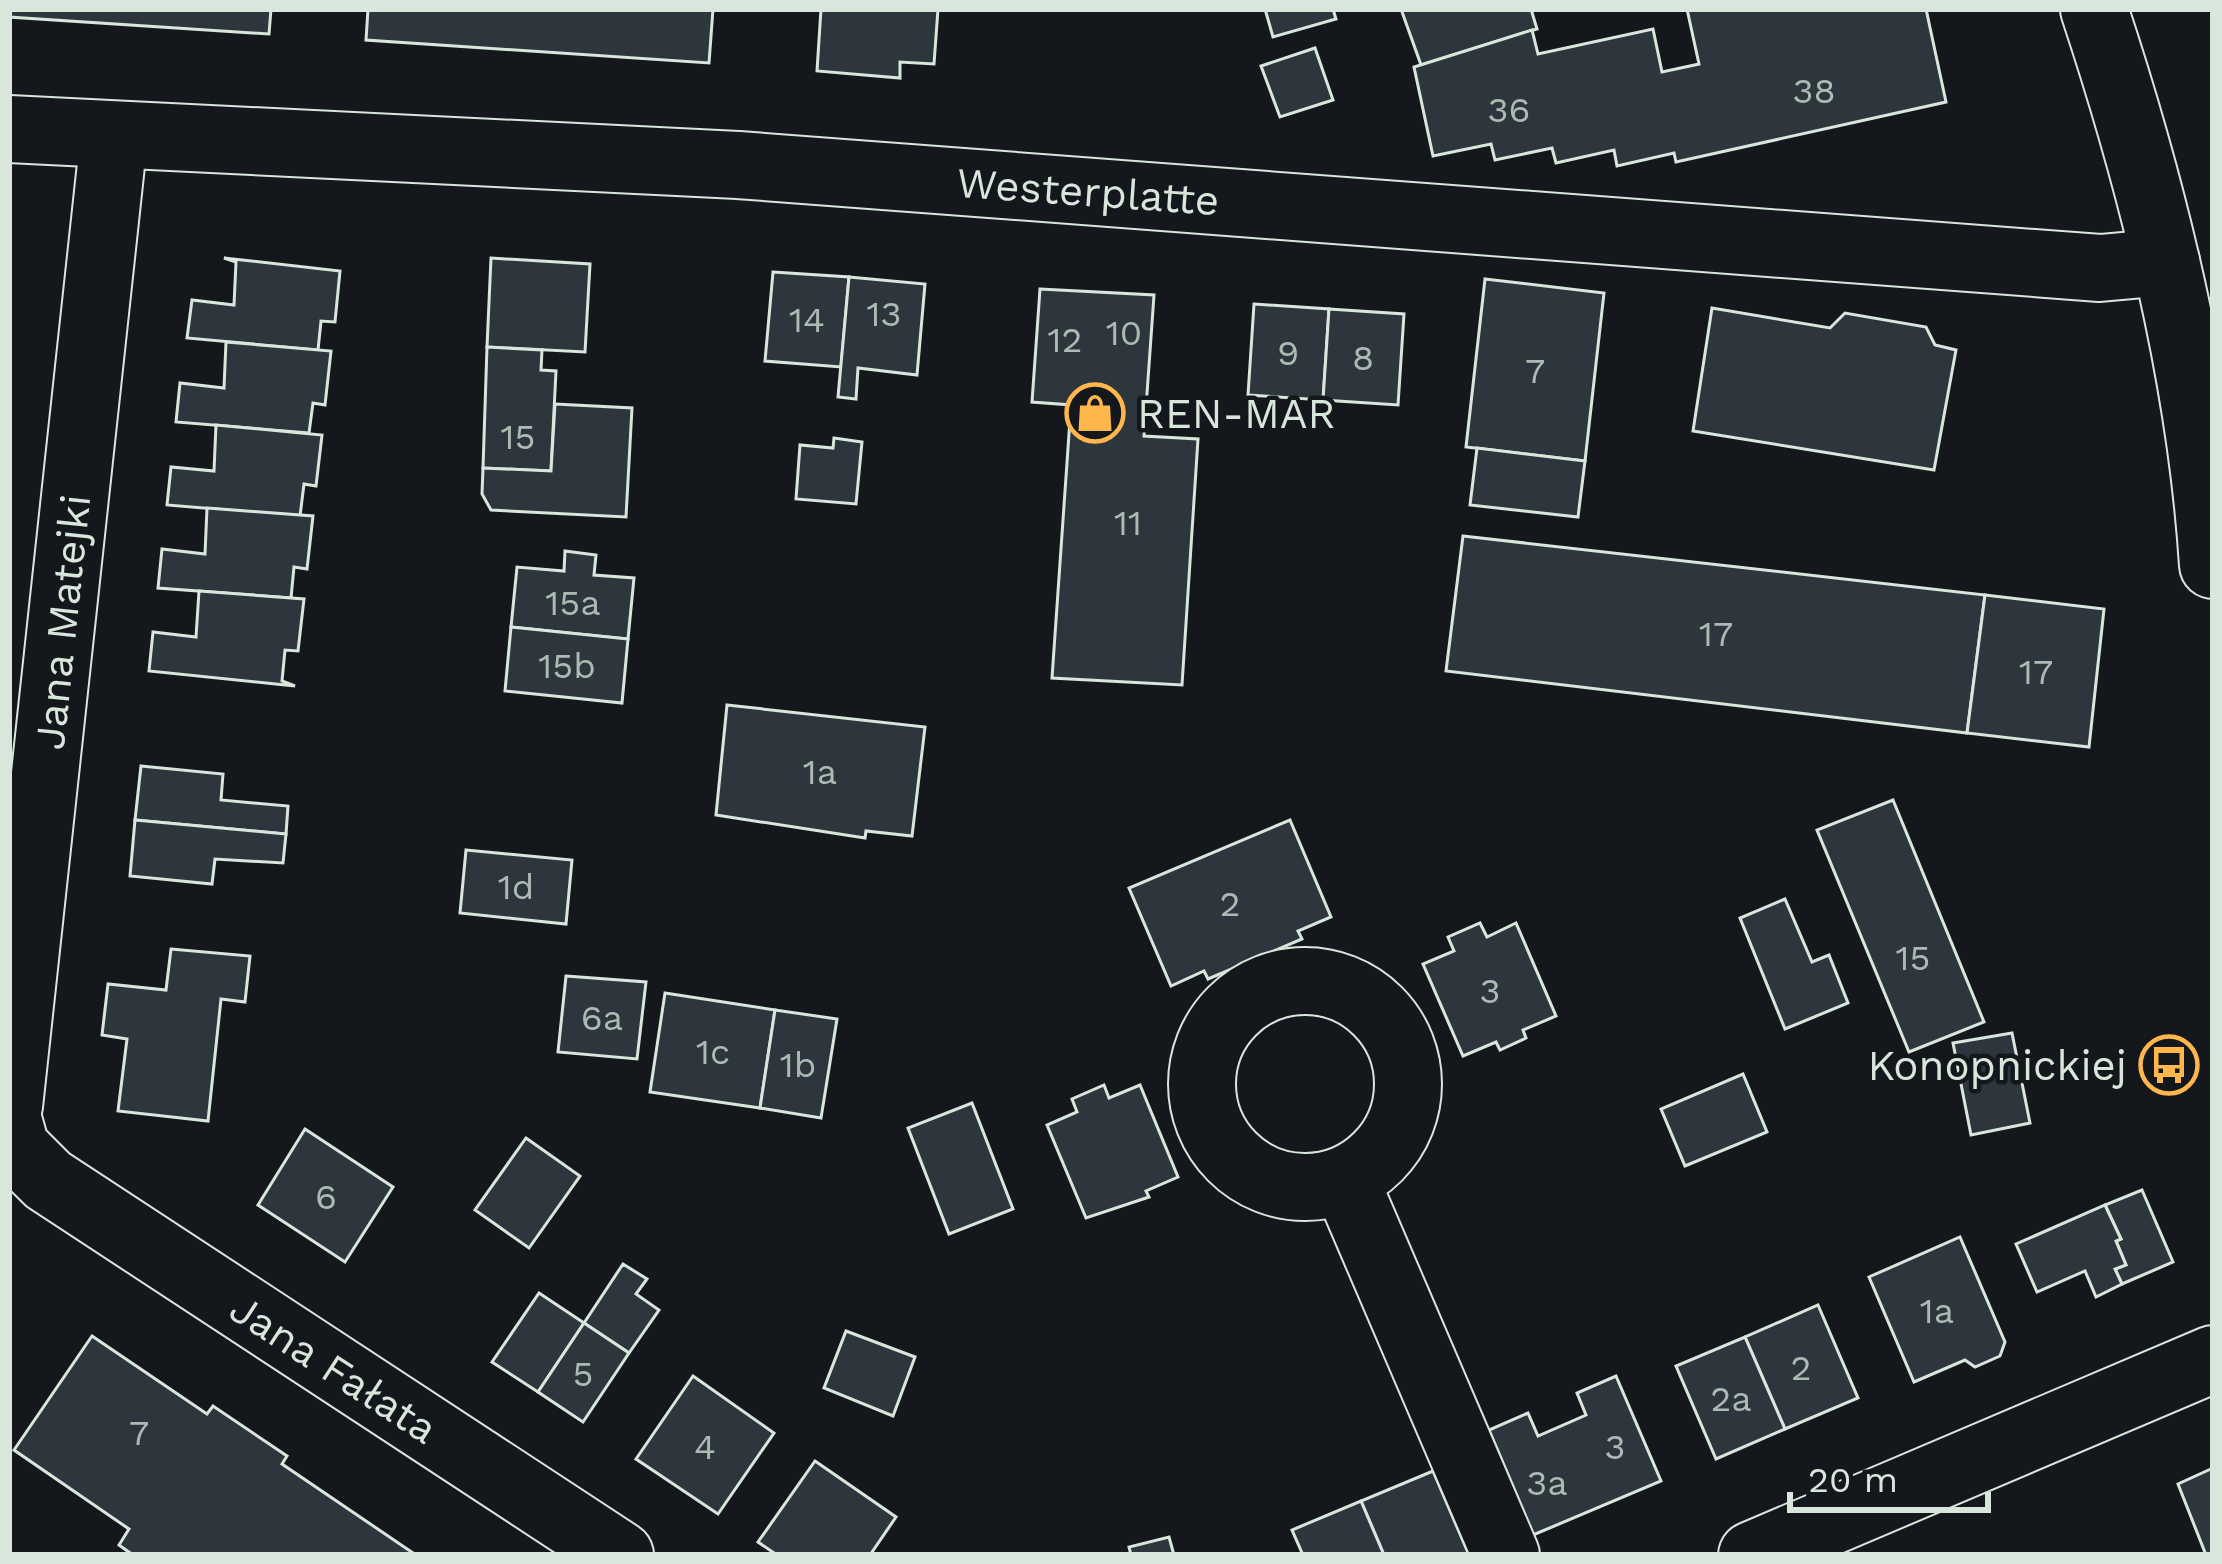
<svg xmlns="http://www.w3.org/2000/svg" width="2222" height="1564" font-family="'Work Sans',sans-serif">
<rect width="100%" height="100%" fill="#14181c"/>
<g fill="#2c363c" stroke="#d8e6dc" stroke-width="3">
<polygon points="9,9 271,9 269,34 9,17"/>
<polygon points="368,9 713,9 709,63 366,40"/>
<polygon points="821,9 938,9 934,64 900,62 900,78 817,71"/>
<polygon points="1265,9 1333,9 1336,19 1273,37"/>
<polygon points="1401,9 1531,9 1537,29 1421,65"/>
<polygon points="1687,9 1926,9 1946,102 1676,162 1674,153 1617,166 1614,150 1556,163 1552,148 1495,160 1491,144 1433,156 1414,67 1532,30 1538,54 1653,29 1662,72 1699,64"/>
<polygon points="1315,48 1333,100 1280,117 1261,66"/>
<polygon points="224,258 340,271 335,322 321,321 318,350 187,338 192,300 234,305 236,262"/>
<polygon points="491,258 590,264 585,352 487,347"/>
<polygon points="773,272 849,277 841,367 765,361"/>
<polygon points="849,277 925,284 917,375 858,368 856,399 838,397"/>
<polygon points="1485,279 1604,293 1585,461 1466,447"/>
<polygon points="1040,289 1154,295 1144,436 1198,439 1182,685 1052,678 1071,405 1032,402"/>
<polygon points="1254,304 1329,309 1323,400 1248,395"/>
<polygon points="1712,308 1830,328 1845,313 1926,327 1935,345 1956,350 1934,470 1693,431"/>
<polygon points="1329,309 1404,314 1398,405 1323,400"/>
<polygon points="226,342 331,351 325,405 313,403 309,433 176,422 180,383 224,388"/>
<polygon points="487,347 542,350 541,370 556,371 551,471 483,468"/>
<polygon points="555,404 632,408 626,517 491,510 482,494 483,468 551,471"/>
<polygon points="216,425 322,435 316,486 304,484 300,516 167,505 171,467 214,471"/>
<polygon points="834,438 862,442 856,504 796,499 800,445 833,448"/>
<polygon points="1477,448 1585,461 1578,517 1470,505"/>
<polygon points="207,508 313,516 307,569 294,567 291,598 158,588 162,549 205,554"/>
<polygon points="1463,536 1985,595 1967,733 1446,671"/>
<polygon points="565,551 596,555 594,575 634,578 628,639 511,627 517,567 564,571"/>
<polygon points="199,591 304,599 298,651 285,650 282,681 295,686 149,671 153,632 196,637"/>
<polygon points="1985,595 2104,609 2089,747 1967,733"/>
<polygon points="511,627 628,639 622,703 505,691"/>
<polygon points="727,705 925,727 912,836 866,831 865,838 716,815"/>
<polygon points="141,766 223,774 221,800 288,806 286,834 135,820"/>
<polygon points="1893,800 1984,1022 1909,1052 1817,830"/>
<polygon points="135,820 286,834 283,863 215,859 212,884 130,876"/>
<polygon points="1290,820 1331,917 1298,931 1302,939 1208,979 1204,971 1171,986 1129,888"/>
<polygon points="466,850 572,860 566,924 460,913"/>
<polygon points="1785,899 1812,962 1829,955 1848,1003 1785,1029 1740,918"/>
<polygon points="1480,923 1487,937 1516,923 1556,1016 1523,1030 1526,1038 1500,1050 1496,1042 1463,1056 1423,964 1454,951 1448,937"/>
<polygon points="171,949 250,956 245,1002 221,999 208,1121 118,1111 127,1039 102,1035 108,984 166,990"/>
<polygon points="566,976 646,982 637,1059 558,1052"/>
<polygon points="665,993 775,1010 760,1108 650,1092"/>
<polygon points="775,1010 837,1019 821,1118 760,1108"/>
<polygon points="2012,1033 2030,1123 1971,1135 1953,1043"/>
<polygon points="1743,1074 1767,1132 1685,1166 1661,1109"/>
<polygon points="1104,1085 1109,1098 1140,1085 1178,1177 1146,1191 1149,1197 1086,1218 1047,1125 1077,1112 1072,1099"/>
<polygon points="972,1103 1013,1209 949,1234 908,1128"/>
<polygon points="305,1129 393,1187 345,1262 258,1205"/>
<polygon points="526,1138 580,1176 529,1248 475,1210"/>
<polygon points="2142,1190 2173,1262 2122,1284 2115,1269 2126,1265 2116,1241 2121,1239 2105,1205"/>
<polygon points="2105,1205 2121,1239 2116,1241 2126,1265 2115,1269 2122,1284 2096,1297 2085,1271 2037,1292 2016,1244"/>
<polygon points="1960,1237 2005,1342 2000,1356 1975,1367 1965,1360 1914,1382 1869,1277"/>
<polygon points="623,1264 647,1279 636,1294 659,1310 629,1353 584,1323"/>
<polygon points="539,1293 584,1323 538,1392 492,1362"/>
<polygon points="1818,1305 1858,1398 1785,1429 1745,1337"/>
<polygon points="584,1323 629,1353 583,1422 538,1392"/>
<polygon points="846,1331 915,1357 893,1416 824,1388"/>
<polygon points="92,1336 207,1414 213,1406 287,1456 282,1464 416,1555 133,1555 119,1545 129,1529 14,1450"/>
<polygon points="1745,1337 1785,1429 1716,1459 1676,1366"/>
<polygon points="693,1376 774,1433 718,1514 636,1459"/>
<polygon points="1616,1376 1661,1481 1533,1535 1489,1430 1528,1413 1538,1436 1586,1415 1577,1393"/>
<polygon points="815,1461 896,1517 870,1555 777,1555 758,1542"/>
<polygon points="2213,1468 2213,1555 2206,1555 2178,1484"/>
<polygon points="1433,1471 1469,1555 1384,1555 1361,1501"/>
<polygon points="1361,1501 1384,1555 1303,1555 1292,1530"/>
<polygon points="1169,1537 1174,1555 1131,1555 1129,1547"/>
</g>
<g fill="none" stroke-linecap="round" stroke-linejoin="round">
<g stroke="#d8e6dc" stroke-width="70">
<g id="minor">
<path d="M2094,9C2153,187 2201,377 2213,565"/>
<polyline points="9,129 738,165 2100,268 2166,262"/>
<circle cx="1305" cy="1084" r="103"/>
<polyline points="9,1106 114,137"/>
<polyline points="9,1123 16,1148 48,1180 620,1555"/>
<polyline points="1345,1180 1506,1555"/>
<polyline points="1752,1555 2213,1359"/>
</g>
</g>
<use href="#minor" stroke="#14181c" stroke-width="66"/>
</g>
<defs>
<g id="shop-ring" transform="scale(3)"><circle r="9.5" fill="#14181c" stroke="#ffb74d" stroke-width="1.5"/><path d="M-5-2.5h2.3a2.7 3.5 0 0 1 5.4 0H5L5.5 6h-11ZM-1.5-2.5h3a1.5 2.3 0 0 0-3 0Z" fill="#ffb74d"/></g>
<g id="bus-ring" transform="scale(3)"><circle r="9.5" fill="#14181c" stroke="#ffb74d" stroke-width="1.5"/><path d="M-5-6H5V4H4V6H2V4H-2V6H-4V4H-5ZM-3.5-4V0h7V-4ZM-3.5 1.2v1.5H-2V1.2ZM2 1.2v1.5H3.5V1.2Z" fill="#ffb74d"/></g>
</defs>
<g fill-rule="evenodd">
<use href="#shop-ring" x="1095" y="413"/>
<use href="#bus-ring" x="2169" y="1065"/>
</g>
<g text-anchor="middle" stroke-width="9" stroke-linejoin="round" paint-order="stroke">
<g font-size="36" fill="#adbab4">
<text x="1814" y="103">38</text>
<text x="1509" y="122">36</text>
<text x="884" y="326">13</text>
<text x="807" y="332">14</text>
<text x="1124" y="345">10</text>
<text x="1065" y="352">12</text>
<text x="1288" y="365">9</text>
<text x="1363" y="370">8</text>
<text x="1535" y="383">7</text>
<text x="518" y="449">15</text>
<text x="1128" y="535">11</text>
<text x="573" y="615">15a</text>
<text x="1716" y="646">17</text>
<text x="567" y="678">15b</text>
<text x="2036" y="684">17</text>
<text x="820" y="784">1a</text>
<text x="516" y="899">1d</text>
<text x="1230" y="916">2</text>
<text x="1913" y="970">15</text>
<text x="1490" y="1003">3</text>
<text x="602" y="1030">6a</text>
<text x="713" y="1064">1c</text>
<text x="798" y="1077">1b</text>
<text x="326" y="1209">6</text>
<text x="1937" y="1323">1a</text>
<text x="1801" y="1380">2</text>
<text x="583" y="1386">5</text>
<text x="1731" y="1411">2a</text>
<text x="139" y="1445">7</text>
<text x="705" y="1459">4</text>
<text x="1615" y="1459">3</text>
<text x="1547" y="1495">3a</text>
</g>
<g font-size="42" fill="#d8e6dc" stroke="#14181c">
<text transform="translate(1088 191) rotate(4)" y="15">Westerplatte</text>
<text transform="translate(62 622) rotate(-84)" y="15">Jana Matejki</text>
<text transform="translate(334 1368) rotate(33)" y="15">Jana Fałata</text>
</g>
<g font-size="42" fill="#d8e6dc" stroke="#14181c" text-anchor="start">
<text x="1137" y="428">REN-MAR</text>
<text x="2127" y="1080" text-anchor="end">Konopnickiej</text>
</g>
</g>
<rect width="2222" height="1564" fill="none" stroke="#d8e6dc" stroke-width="24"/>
<path d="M1790 1492v18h198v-18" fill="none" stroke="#d8e6dc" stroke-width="6"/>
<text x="1808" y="1492" font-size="36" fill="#d8e6dc" stroke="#14181c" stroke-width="9" paint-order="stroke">20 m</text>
</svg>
